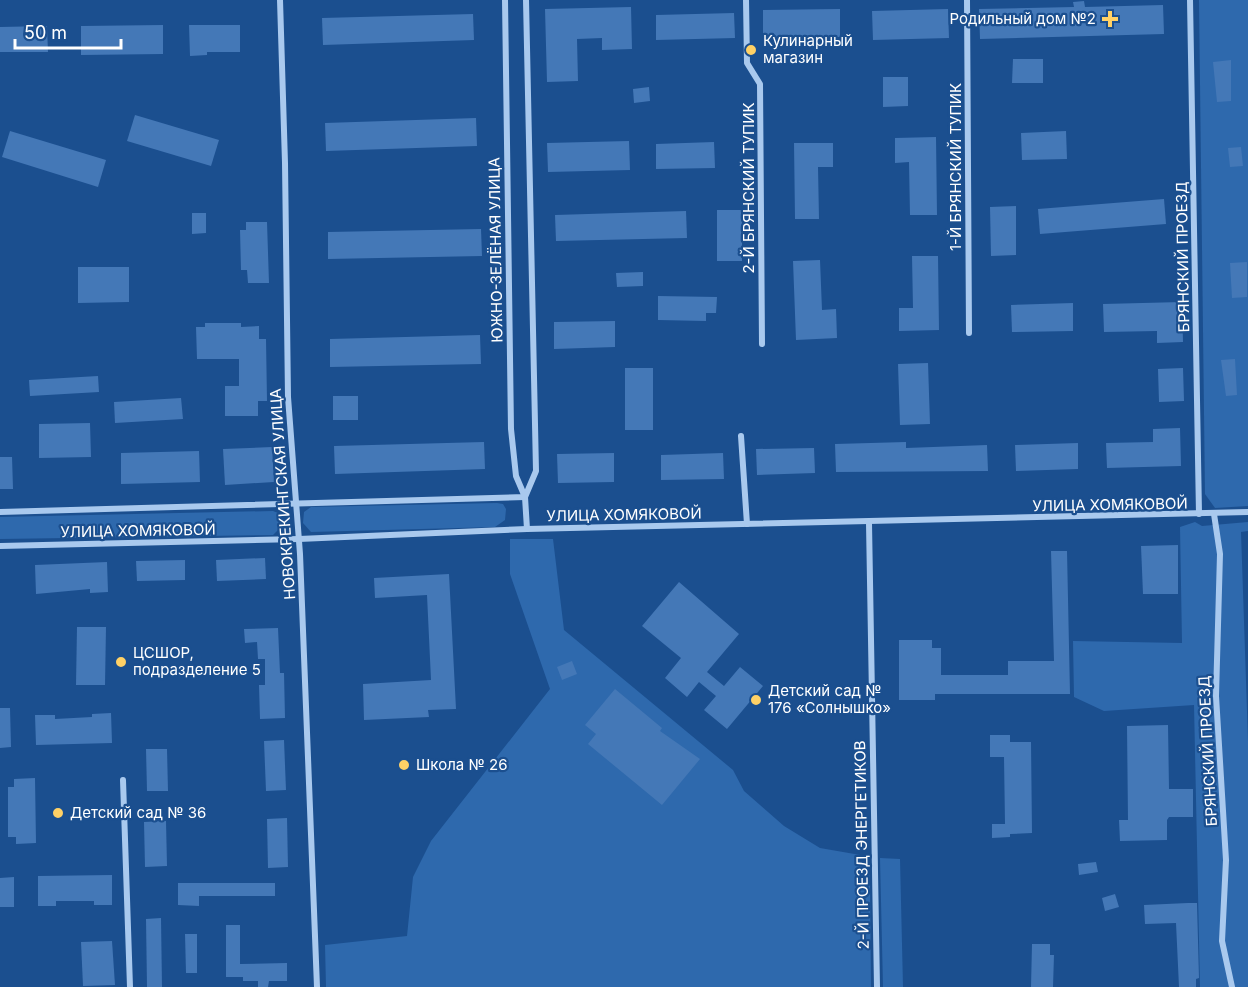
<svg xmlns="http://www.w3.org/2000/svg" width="1248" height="987" font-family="Inter,sans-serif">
<rect width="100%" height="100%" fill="#1b4f8f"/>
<g fill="#2e69ad">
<polygon points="1199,0 1248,0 1248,506 1215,508 1205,494"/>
<polygon points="497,503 503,504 506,509 505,520 495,527 311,532 303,523 304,512 311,507"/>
<polygon points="273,511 278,513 279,529 273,535 0,539 0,517"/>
<polygon points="1195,522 1202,526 1248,522 1248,531 1241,532 1248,741 1248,987 1200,987 1194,705 1104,711 1074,697 1073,641 1182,643 1180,527"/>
<polygon points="510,539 553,539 564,630 733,770 744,791 784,826 820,848 866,856 870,879 871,987 326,987 325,945 407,936 413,877 431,841 550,689 510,574"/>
<polygon points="880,858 900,859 903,987 883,987"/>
</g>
<g fill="#4478b7">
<polygon points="1084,1 1085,7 1163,5 1164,34 980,39 979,9 1074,7 1073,2"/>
<polygon points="631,7 632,49 602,50 602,38 577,39 578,81 547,82 545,9"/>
<polygon points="840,9 840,37 763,38 763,10"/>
<polygon points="948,9 949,38 873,40 872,11"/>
<polygon points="734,13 735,38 656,40 656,15"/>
<polygon points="473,14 474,40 323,45 322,18"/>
<polygon points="163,25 163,54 81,55 81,26"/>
<polygon points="189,25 240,25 240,52 207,52 207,55 190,56"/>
<polygon points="47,26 48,52 0,52 0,27"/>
<polygon points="1013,59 1043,59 1043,83 1012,83"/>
<polygon points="1231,60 1231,101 1217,102 1213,62"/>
<polygon points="883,77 908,77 908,106 883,107"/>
<polygon points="649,87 650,101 634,103 633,89"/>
<polygon points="135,115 219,140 211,166 127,141"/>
<polygon points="476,118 477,146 326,151 325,123"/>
<polygon points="10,131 106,160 98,187 2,157"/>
<polygon points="1066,131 1067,159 1022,160 1021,133"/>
<polygon points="936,137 937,215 910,215 909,162 895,163 895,138"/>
<polygon points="629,141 630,170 548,172 547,143"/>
<polygon points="714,142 715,168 656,169 656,144"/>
<polygon points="794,143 833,143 833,167 818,167 819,219 795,219"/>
<polygon points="1241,147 1243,166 1230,167 1228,148"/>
<polygon points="1164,199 1166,224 1040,234 1038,209"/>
<polygon points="1016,206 1016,255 991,256 990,207"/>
<rect x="717" y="210" width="25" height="51"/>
<polygon points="686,211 687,238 556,241 555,215"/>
<polygon points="192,213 206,213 206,233 192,234"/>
<polygon points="246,222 267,222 269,283 248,283 247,270 241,270 240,230 246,230"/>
<polygon points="481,229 482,256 328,259 328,232"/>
<polygon points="912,256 938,256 939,330 899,331 899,308 913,308"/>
<polygon points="820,260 822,310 836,309 837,338 796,340 793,261"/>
<polygon points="1247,262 1247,297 1232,298 1230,263"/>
<polygon points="78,267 129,267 129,302 78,303"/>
<polygon points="643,272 643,286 617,287 616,273"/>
<polygon points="658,296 717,297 716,313 706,313 706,321 658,320"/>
<polygon points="1182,302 1183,342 1157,343 1157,331 1104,332 1103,304"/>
<polygon points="1073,303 1073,331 1012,332 1011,305"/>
<polygon points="615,321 615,347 554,349 554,322"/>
<polygon points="205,323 241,323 241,327 259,326 259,339 266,339 267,401 258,401 258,416 225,416 225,386 239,386 239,359 197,359 196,327 205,327"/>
<polygon points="480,335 481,364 330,367 330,339"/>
<polygon points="1235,359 1237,395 1226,396 1221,360"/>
<polygon points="928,363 930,424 900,425 898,364"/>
<rect x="625" y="368" width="28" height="62"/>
<polygon points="1183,368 1184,401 1159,402 1158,369"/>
<polygon points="98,376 99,392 30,396 29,380"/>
<rect x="333" y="396" width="25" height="24"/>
<polygon points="181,398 183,419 115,423 114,402"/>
<polygon points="90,423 91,457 39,458 39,424"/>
<polygon points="1180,428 1181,466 1107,468 1106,443 1153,442 1153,429"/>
<polygon points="484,442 485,469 335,474 334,446"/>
<polygon points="906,442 906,448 987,445 988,471 836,472 835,444"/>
<polygon points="1078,443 1078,469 1016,471 1015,445"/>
<polygon points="272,447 274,482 225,485 223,449"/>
<polygon points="814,448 815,473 757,475 756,449"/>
<polygon points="199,451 200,482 121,484 121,453"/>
<polygon points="614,453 614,482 558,483 557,454"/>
<polygon points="723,453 724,479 661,480 661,455"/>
<polygon points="0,457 12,457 13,489 0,489"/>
<polygon points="1178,545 1178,594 1143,594 1141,546"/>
<polygon points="1051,551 1067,551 1070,694 935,694 935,700 899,700 899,640 932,640 932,648 941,648 941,675 1008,675 1008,661 1054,661"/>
<polygon points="265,558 266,579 217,581 216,560"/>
<polygon points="185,560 185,580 137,581 136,561"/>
<polygon points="107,562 108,592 90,593 90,589 36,594 35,565"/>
<polygon points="449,574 456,709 428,710 429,717 364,720 363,684 431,680 427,595 375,598 374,578"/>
<polygon points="679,582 739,634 707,672 724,686 740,667 763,686 727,729 704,710 716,696 699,682 687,697 665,678 681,658 642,626"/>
<polygon points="77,627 106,627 105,685 76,685"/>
<polygon points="278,628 280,673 284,673 285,718 260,719 259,685 265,685 265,659 258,659 257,642 245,643 244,629"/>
<polygon points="572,661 577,674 562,680 557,667"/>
<polygon points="615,689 662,728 660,731 700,759 662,805 588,744 596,734 585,725"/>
<polygon points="0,708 10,708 11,747 0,748"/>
<polygon points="111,713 112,743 36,745 35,715 55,715 55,719 92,717 92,714"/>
<polygon points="1168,725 1169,789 1193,789 1193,817 1169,817 1167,820 1167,840 1120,841 1119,820 1128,820 1127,726"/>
<polygon points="990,735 1010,735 1010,742 1031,742 1032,833 1010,834 1010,837 992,838 992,824 1005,824 1004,757 990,757"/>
<polygon points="284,740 286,790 266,791 264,741"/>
<polygon points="146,749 167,749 168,791 147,791"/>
<polygon points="35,778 36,843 16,844 16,837 8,837 8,787 14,787 14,779"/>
<polygon points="287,818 288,867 268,868 267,819"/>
<polygon points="166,821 167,866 145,867 144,822"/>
<polygon points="1096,862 1098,872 1079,875 1078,864"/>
<polygon points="112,875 112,905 94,905 94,901 56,901 56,906 38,906 38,876"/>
<polygon points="14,877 14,907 0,907 0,878"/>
<polygon points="178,883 275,883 275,896 199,896 199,906 178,905"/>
<polygon points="1115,894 1119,907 1105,911 1102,898"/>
<polygon points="1188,903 1197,903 1199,978 1196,979 1196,987 1179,987 1176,923 1145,924 1144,905"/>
<polygon points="161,918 162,987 147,987 146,919"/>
<polygon points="226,925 240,925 240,964 287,963 287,981 269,981 268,987 258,987 258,981 243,981 243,977 226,977"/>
<polygon points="185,934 197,934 197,973 186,973"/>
<polygon points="112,941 115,985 83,986 81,942"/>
<polygon points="1032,944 1050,944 1050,955 1054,955 1053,987 1031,987"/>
</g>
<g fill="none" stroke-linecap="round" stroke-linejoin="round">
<g stroke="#a9c9ee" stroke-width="6">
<polyline points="280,0 285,163 288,397 300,554 317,987"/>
<polyline points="526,0 536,471 525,497 527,529"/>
<polyline points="746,0 747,63 760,84 762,344"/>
<polyline points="967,0 969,333"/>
<polyline points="1190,0 1199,514"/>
<polyline points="741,436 747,524"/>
<polyline points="0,512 525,497 516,476 511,429 505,0"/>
<polyline points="1214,514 1220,554 1216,696 1226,860 1222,941 1232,987"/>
<polyline points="869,523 877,987"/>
<polyline points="0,546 299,539 527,529 1248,512"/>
<polyline points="123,780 130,987"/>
</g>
</g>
<g fill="#ffd166" stroke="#1b4f8f" stroke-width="2">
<path d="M1107 10h6v6h6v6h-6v6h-6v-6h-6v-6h6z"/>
<circle cx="751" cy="50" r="6"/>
<circle cx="121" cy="662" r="6"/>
<circle cx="756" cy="700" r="6"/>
<circle cx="404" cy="765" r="6"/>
<circle cx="58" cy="813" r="6"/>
</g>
<g text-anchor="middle" stroke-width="4.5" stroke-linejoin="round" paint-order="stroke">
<g font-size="15" fill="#fff" stroke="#1b4f8f" text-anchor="start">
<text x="1096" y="24" text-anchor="end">Родильный дом №2</text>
<text x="763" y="46">Кулинарный<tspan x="763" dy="17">магазин</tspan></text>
<text x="133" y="658">ЦСШОР,<tspan x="133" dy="17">подразделение 5</tspan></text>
<text x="768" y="696">Детский сад №<tspan x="768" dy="17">176 «Солнышко»</tspan></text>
<text x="416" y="770">Школа № 26</text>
<text x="70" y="818">Детский сад № 36</text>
</g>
<g font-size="15" fill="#fff" stroke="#1b4f8f">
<text transform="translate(956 167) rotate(-90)" y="5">1-Й БРЯНСКИЙ ТУПИК</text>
<text transform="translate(749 188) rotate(-90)" y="5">2-Й БРЯНСКИЙ ТУПИК</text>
<text transform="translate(496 250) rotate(-91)" y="5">ЮЖНО-ЗЕЛЁНАЯ УЛИЦА</text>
<text transform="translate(1183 257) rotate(-91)" y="5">БРЯНСКИЙ ПРОЕЗД</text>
<text transform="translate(283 494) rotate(-94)" y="5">НОВОКРЕКИНГСКАЯ УЛИЦА</text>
<text transform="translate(1110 505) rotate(-1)" y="5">УЛИЦА ХОМЯКОВОЙ</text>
<text transform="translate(624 515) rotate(-1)" y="5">УЛИЦА ХОМЯКОВОЙ</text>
<text transform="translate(138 531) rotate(-1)" y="5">УЛИЦА ХОМЯКОВОЙ</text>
<text transform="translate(1208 751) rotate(-93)" y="5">БРЯНСКИЙ ПРОЕЗД</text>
<text transform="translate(862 845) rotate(-91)" y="5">2-Й ПРОЕЗД ЭНЕРГЕТИКОВ</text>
</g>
</g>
<path d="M15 39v9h106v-9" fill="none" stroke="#ffffff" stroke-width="3"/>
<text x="24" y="39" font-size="18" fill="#ffffff" stroke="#1b4f8f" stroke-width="4.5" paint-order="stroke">50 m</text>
</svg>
